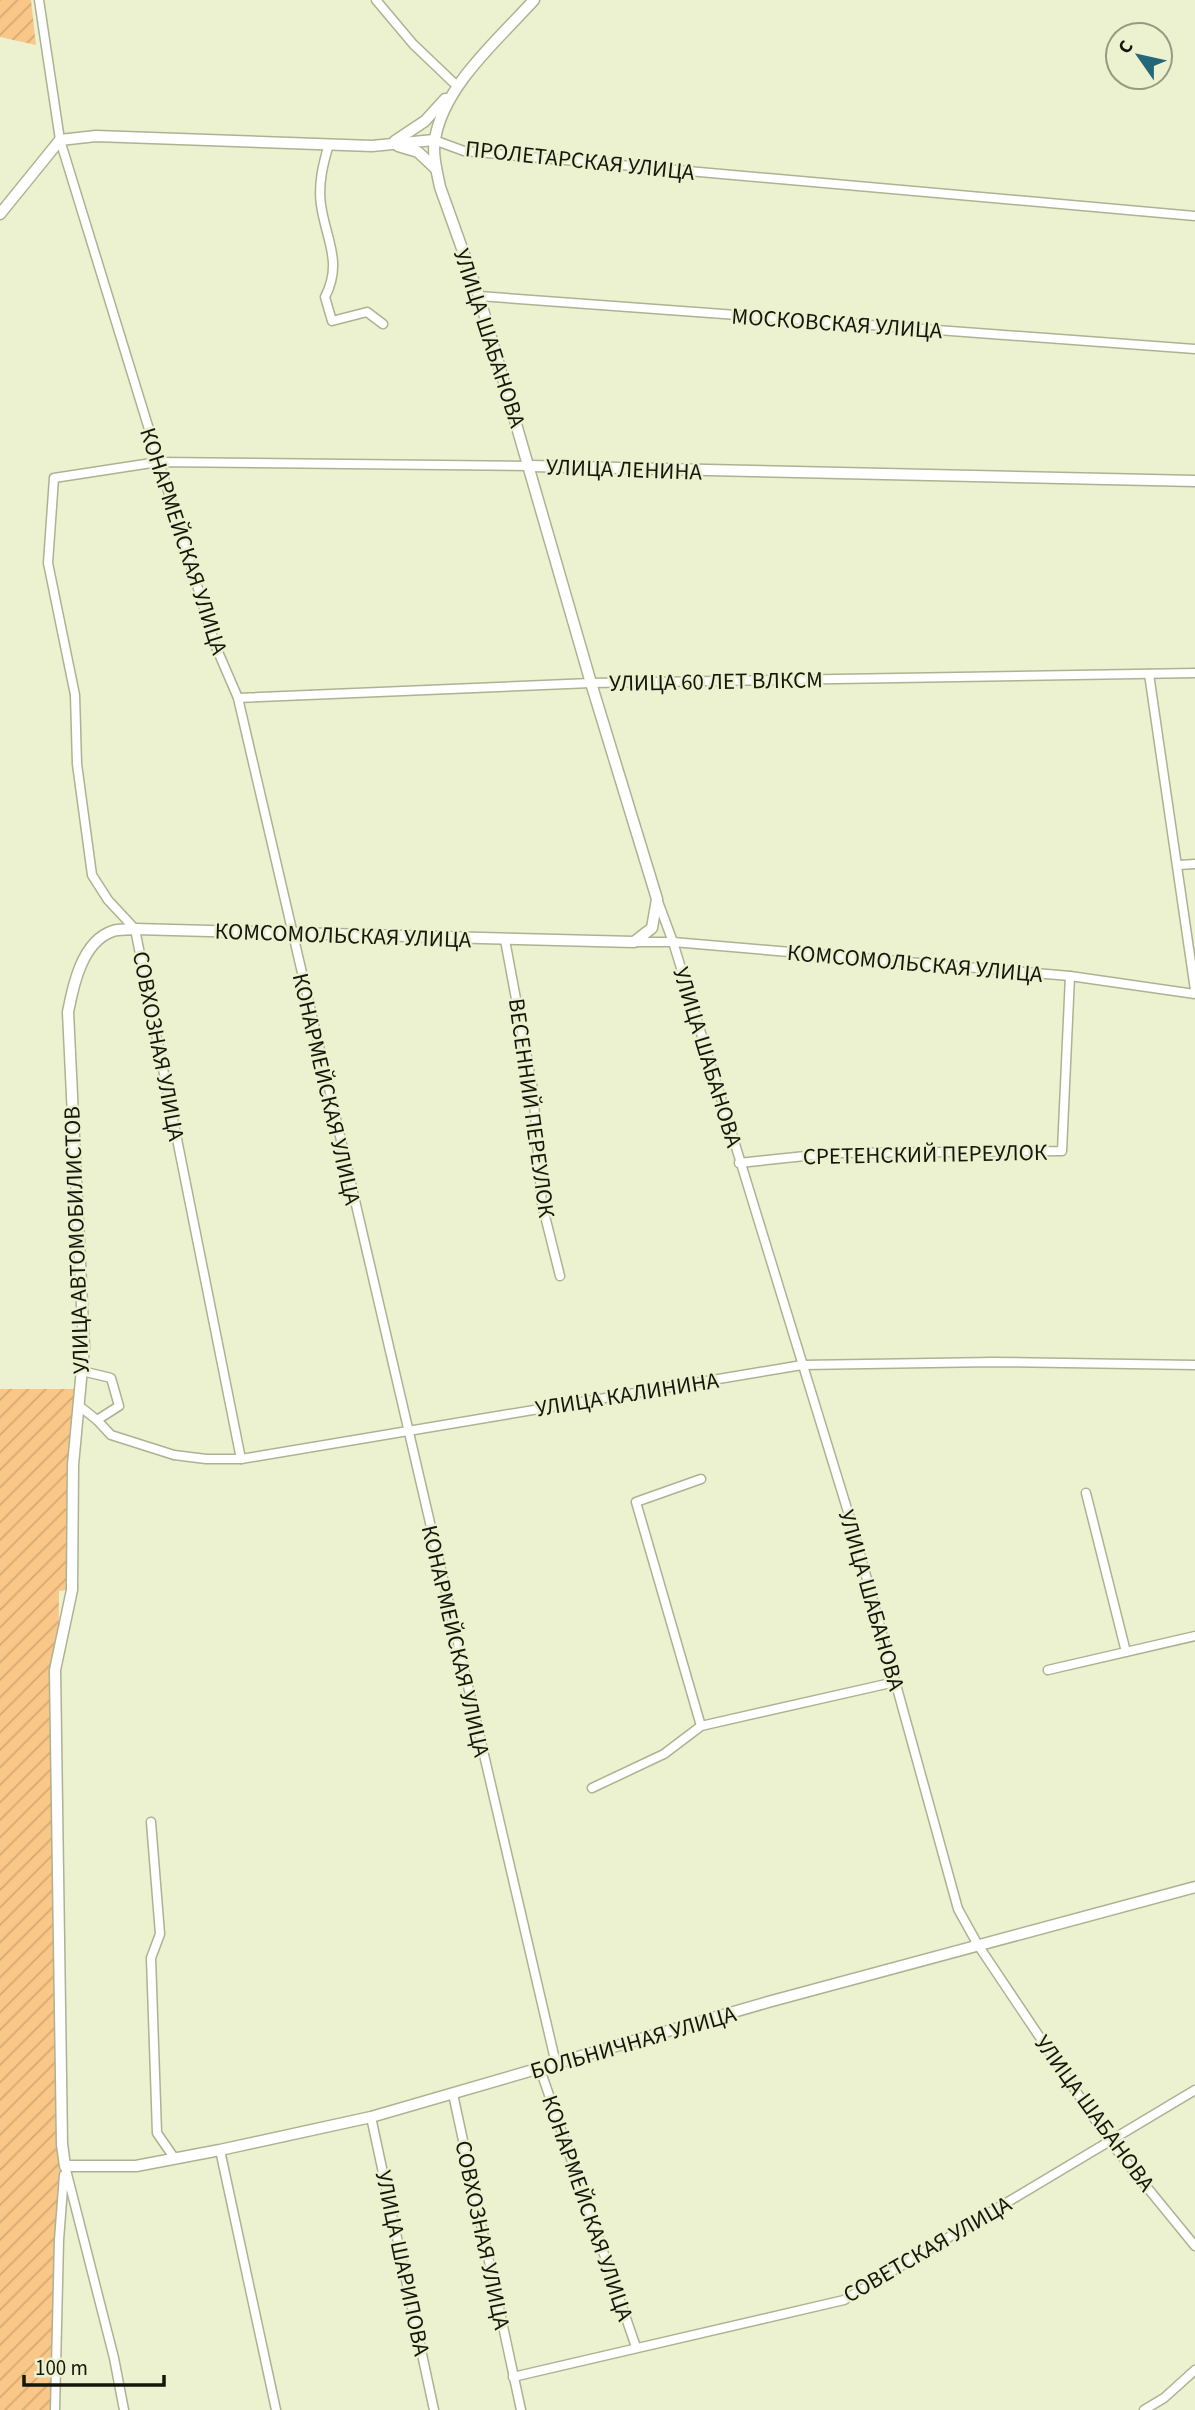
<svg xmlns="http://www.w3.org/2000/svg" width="1195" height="2410" font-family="'Source Sans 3',sans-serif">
<defs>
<pattern id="garden-furrows" width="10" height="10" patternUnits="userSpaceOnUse" patternTransform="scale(1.75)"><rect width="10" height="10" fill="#f9c787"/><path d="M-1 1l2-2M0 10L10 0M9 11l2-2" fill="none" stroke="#d5aa73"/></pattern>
</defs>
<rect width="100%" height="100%" fill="#ecf1cf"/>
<g fill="url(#garden-furrows)">
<polygon points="0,0 31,0 36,45 0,37"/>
<polygon points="0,1389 75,1389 68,1590 59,1591 58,1690 64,2187 58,2410 0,2410"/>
</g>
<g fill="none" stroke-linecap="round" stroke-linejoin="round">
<g stroke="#adb292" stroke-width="11">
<g id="minor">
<polyline points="39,0 60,140 216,647 238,698 556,2064"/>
<polyline points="376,0 413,44 457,86"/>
<polyline points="434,140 464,151 1195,216"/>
<path d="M329,144C323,164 318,184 321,205C326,240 343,262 325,297L332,321L367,312L383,324"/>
<polyline points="479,296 1195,349"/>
<polyline points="1149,674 1195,990"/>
<polyline points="238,698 591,683 1195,673"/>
<polyline points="1178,865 1195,864"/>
<polyline points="657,899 673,942 852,1525 958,1909 978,1945 1110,2142 1195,2246"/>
<polyline points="505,940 533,1090 542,1204 560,1276"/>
<polyline points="634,942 673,942 1070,976 1195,994"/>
<polyline points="739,1163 834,1153 1062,1151 1070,976"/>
<polyline points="82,1371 111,1378 119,1406 97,1420"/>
<polyline points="78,1405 97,1420 111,1435 174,1455 206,1459 241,1459 802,1365 994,1362 1195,1365"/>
<polyline points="241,1459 135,929 108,900 92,875 77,764 75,695 48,563 54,478 158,462 530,466"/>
<polyline points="701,1479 636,1502 701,1726"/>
<polyline points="1086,1493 1126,1652"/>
<polyline points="1048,1670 1195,1636"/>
<polyline points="592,1788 664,1754 701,1726 895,1682"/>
<polyline points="151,1822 160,1934 151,1958 157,2133 175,2159"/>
<polyline points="540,2069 636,2347"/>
<polyline points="453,2094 521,2410"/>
<polyline points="371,2117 434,2410"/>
<polyline points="220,2150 276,2410"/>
<polyline points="65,2166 114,2358 124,2410"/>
<polyline points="513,2377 844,2300 1195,2090"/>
<polyline points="55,2410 59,2240 64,2175"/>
<polyline points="1144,2410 1164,2398 1195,2370"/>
</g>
</g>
<g stroke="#adb292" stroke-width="13">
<g id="tertiary">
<path d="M534,0C499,39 444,85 435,139C432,154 437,172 440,187L479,296L591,683L657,899L652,928L634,942L135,929C128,930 119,929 113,931C82,941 73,986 68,1012L84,1347L73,1465L72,1590L55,1670L62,2144L65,2166H136L220,2150L371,2117L768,2002L1195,1887"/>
<polyline points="395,141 425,121 445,99"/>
<polyline points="398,146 418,152 435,168"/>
<polyline points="0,214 60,140 96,136 372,146 434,140"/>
<polyline points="530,466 1195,481"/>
</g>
</g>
<use href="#minor" stroke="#fff" stroke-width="8"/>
<use href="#tertiary" stroke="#fff" stroke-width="10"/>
</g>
<g text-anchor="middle" stroke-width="5" stroke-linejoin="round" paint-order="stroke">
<g font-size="23" fill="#16170b" stroke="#ecf1cf">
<text transform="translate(580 160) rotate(6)" y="8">ПРОЛЕТАРСКАЯ УЛИЦА</text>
<text transform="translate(837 323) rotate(4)" y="8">МОСКОВСКАЯ УЛИЦА</text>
<text transform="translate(490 338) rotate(72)" y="8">УЛИЦА ШАБАНОВА</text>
<text transform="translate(624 469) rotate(2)" y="8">УЛИЦА ЛЕНИНА</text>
<text transform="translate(184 541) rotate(72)" y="8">КОНАРМЕЙСКАЯ УЛИЦА</text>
<text transform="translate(716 681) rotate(-1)" y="8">УЛИЦА 60 ЛЕТ ВЛКСМ</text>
<text transform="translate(343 935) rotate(2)" y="8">КОМСОМОЛЬСКАЯ УЛИЦА</text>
<text transform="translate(915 963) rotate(5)" y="8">КОМСОМОЛЬСКАЯ УЛИЦА</text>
<text transform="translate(159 1046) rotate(79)" y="8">СОВХОЗНАЯ УЛИЦА</text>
<text transform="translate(708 1057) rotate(73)" y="8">УЛИЦА ШАБАНОВА</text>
<text transform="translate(327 1089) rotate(77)" y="8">КОНАРМЕЙСКАЯ УЛИЦА</text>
<text transform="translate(532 1108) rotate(82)" y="8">ВЕСЕННИЙ ПЕРЕУЛОК</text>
<text transform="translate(925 1154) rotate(-1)" y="8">СРЕТЕНСКИЙ ПЕРЕУЛОК</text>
<text transform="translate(76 1240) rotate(-92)" y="8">УЛИЦА АВТОМОБИЛИСТОВ</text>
<text transform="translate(627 1394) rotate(-9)" y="8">УЛИЦА КАЛИНИНА</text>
<text transform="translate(872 1600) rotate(74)" y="8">УЛИЦА ШАБАНОВА</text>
<text transform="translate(456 1641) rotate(77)" y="8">КОНАРМЕЙСКАЯ УЛИЦА</text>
<text transform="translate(633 2042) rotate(-16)" y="8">БОЛЬНИЧНАЯ УЛИЦА</text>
<text transform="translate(1095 2113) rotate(54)" y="8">УЛИЦА ШАБАНОВА</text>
<text transform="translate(588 2208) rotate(71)" y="8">КОНАРМЕЙСКАЯ УЛИЦА</text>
<text transform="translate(483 2235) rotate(78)" y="8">СОВХОЗНАЯ УЛИЦА</text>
<text transform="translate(927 2249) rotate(-30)" y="8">СОВЕТСКАЯ УЛИЦА</text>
<text transform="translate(403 2263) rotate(78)" y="8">УЛИЦА ШАРИПОВА</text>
</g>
</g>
<g transform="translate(1139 56) rotate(304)"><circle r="33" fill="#ecf1cf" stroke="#969a81" stroke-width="2"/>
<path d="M0-5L12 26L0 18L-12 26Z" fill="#236779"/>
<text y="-10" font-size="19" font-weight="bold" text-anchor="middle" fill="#16170b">С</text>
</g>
<path d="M24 2375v10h140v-10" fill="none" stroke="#16170b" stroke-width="3.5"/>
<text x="35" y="2375" font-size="21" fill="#16170b" stroke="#ecf1cf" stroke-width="5" paint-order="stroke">100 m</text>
</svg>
